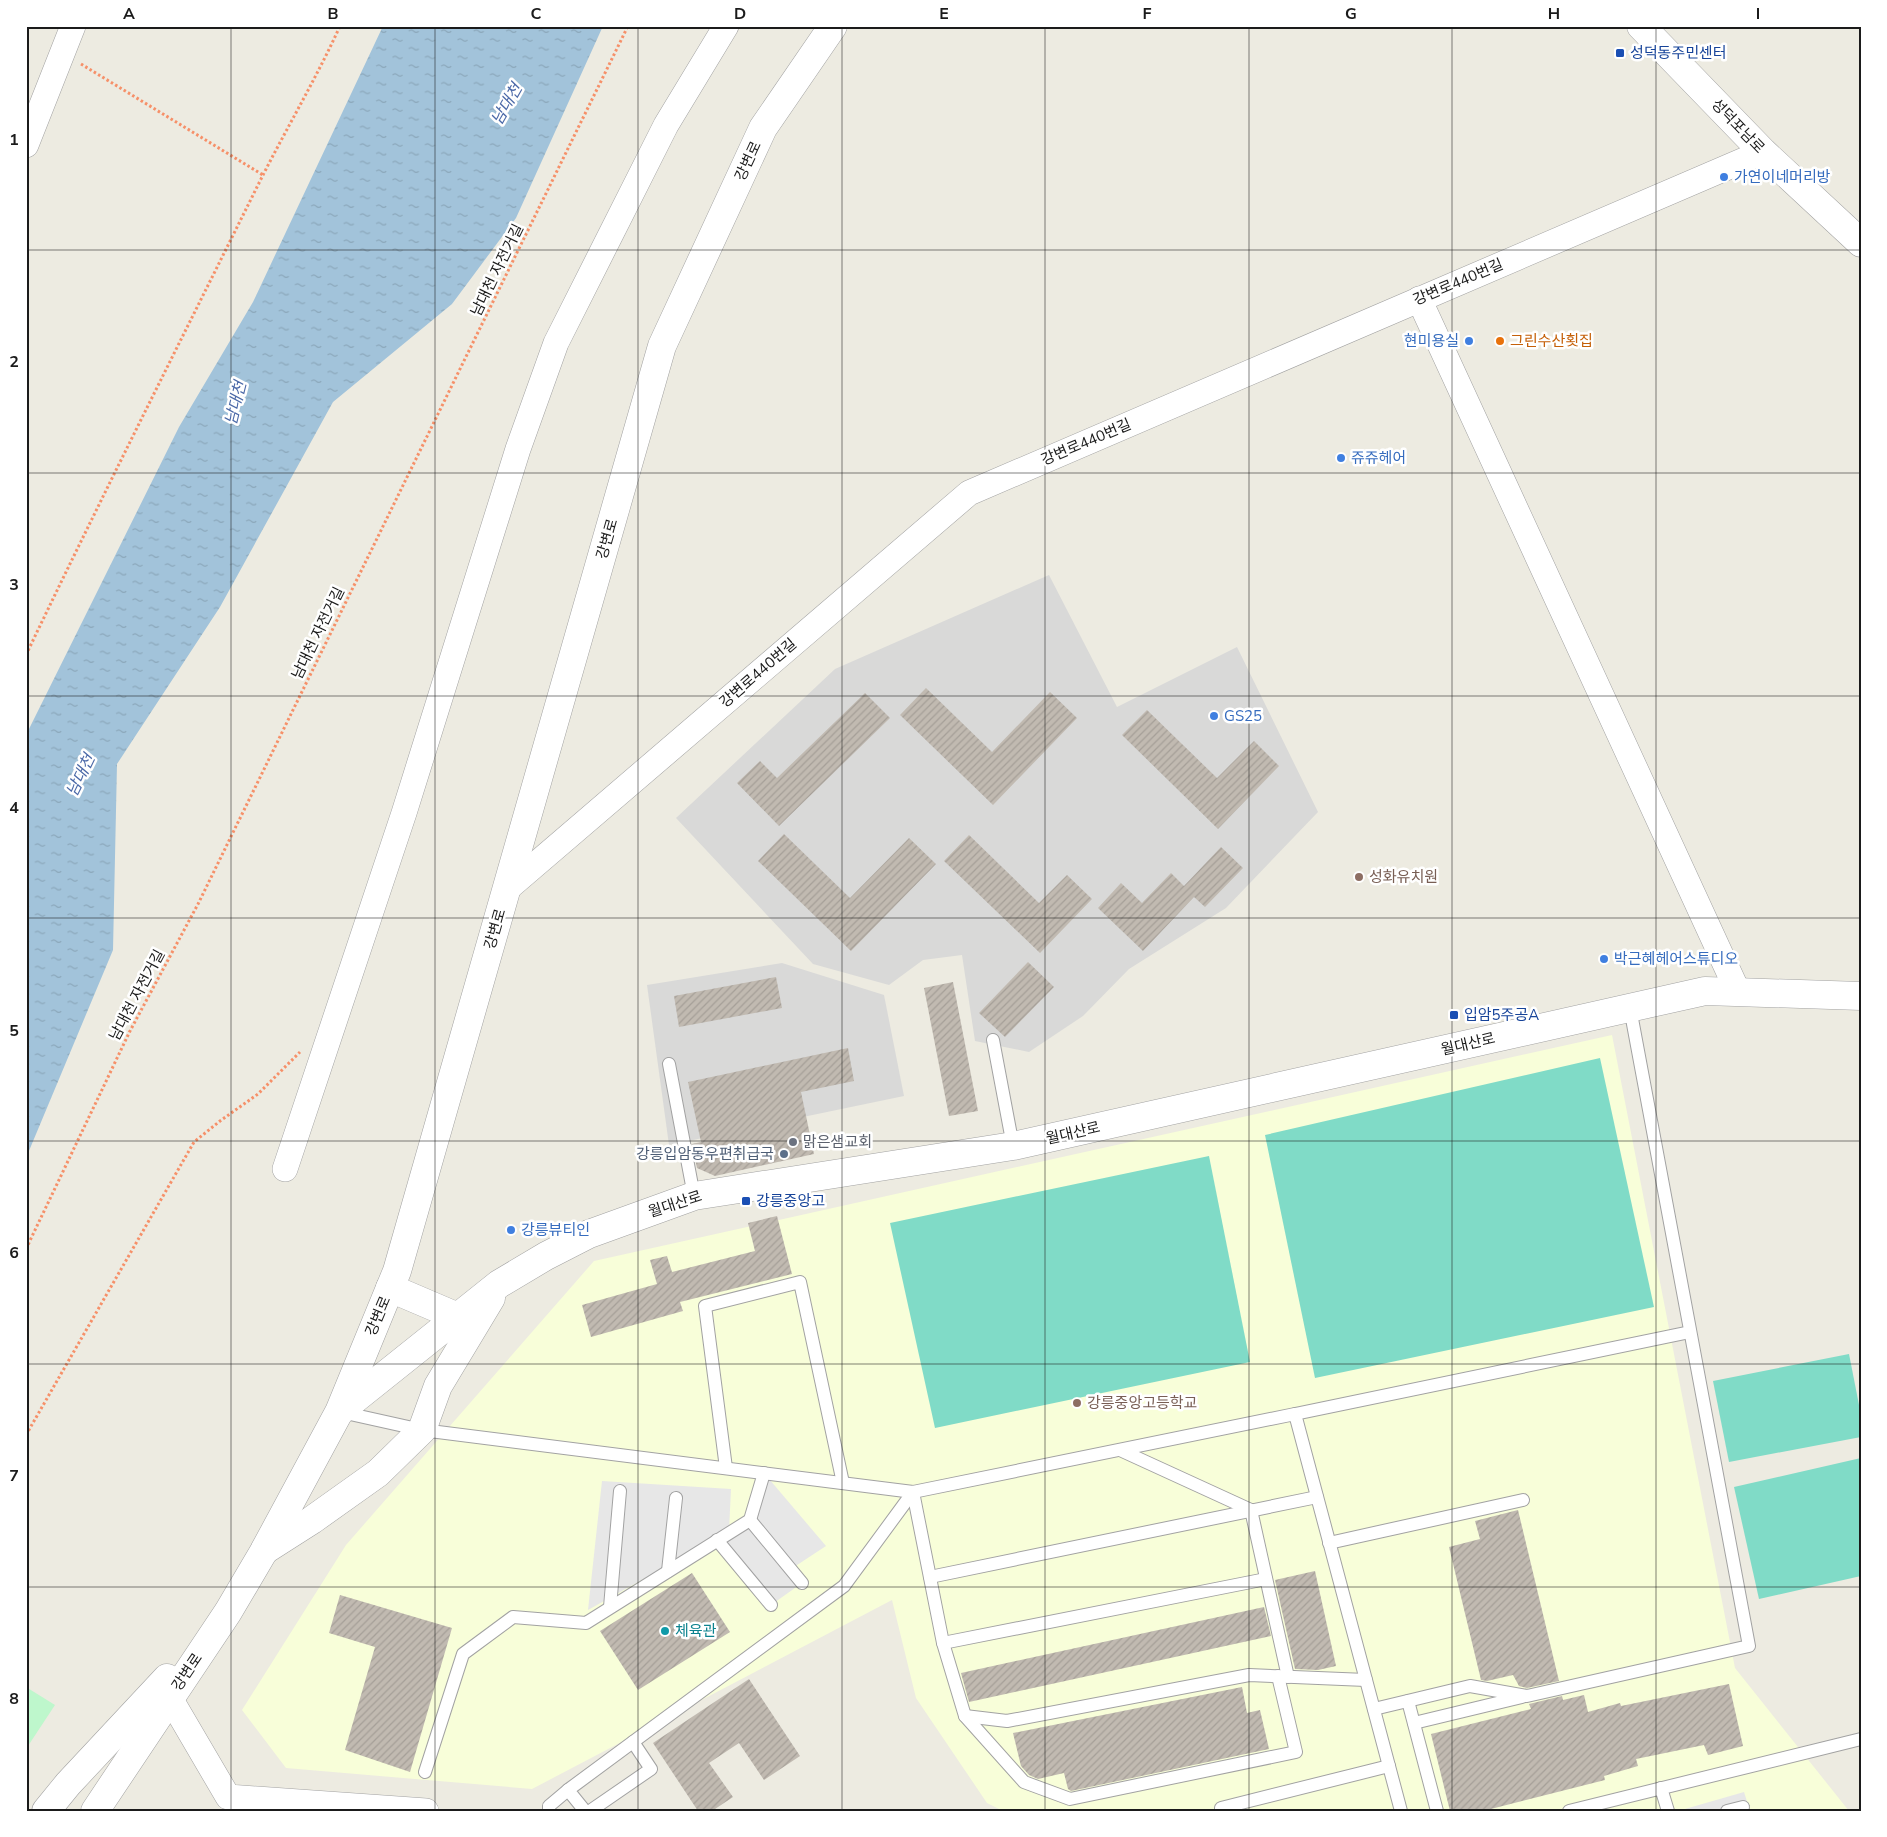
<svg xmlns="http://www.w3.org/2000/svg" width="1887" height="1837" font-family="'Nunito Sans','Noto Sans KR',sans-serif">
<defs>
<pattern id="water-ripples" width="26" height="14" patternUnits="userSpaceOnUse" patternTransform="scale(1.25)"><rect width="26" height="14" fill="#a2c3da"/><path d="M2 4q2-2 4 0t4 0M15 11q2-2 4 0t4 0" fill="none" stroke="#8ba7ba"/></pattern>
<pattern id="building-hatch" width="6" height="6" patternUnits="userSpaceOnUse" patternTransform="scale(1.25)"><rect width="6" height="6" fill="#c1bab1"/><path d="M-1 1l2-2M0 6l6-6M5 7l2-2" fill="none" stroke="#a59f98"/></pattern>
</defs>
<rect width="100%" height="100%" fill="#edebe1"/>
<g fill="#d9d9d8">
<polygon points="1049,575 1117,707 1237,647 1318,812 1226,908 1129,969 1083,1016 1029,1052 975,1041 962,955 923,960 889,985 813,964 676,818 835,669"/>
<polygon points="782,963 884,995 904,1096 669,1145 647,985"/>
</g>
<polygon fill="#f8fed9" points="1612,1035 1735,1668 1849,1811 1003,1811 987,1803 916,1698 892,1600 532,1789 286,1768 242,1710 346,1545 594,1261"/>
<polygon fill="#bef7cc" points="26,1687 55,1705 26,1749"/>
<g fill="#80dbc7">
<polygon points="1600,1058 1654,1307 1315,1378 1265,1135"/>
<polygon points="1209,1156 1250,1362 935,1428 890,1223"/>
<polygon points="1849,1354 1861,1415 1861,1437 1729,1462 1713,1381"/>
<polygon points="1861,1458 1861,1576 1759,1599 1734,1487"/>
</g>
<g fill="#e7e7e7">
<polygon points="764,1473 826,1546 791,1569 802,1583 771,1605 717,1540 750,1520"/>
<polygon points="602,1481 731,1489 729,1531 588,1610"/>
<polygon points="1744,1792 1750,1811 1678,1811"/>
</g>
<polygon fill="url(#water-ripples)" points="383,26 603,26 516,218 452,304 333,402 220,607 117,764 113,950 26,1158 26,735 179,427 253,302"/>
<g fill="url(#building-hatch)">
<polygon points="926,688 992,752 1050,692 1077,718 993,805 900,715"/>
<polygon points="865,693 890,718 779,826 737,783 760,761 777,778"/>
<polygon points="1147,710 1217,778 1254,741 1279,766 1218,829 1122,735"/>
<polygon points="784,834 850,898 909,838 936,864 851,951 758,861"/>
<polygon points="969,835 1039,903 1067,875 1092,899 1040,953 944,861"/>
<polygon points="1221,847 1243,868 1205,907 1194,897 1143,951 1098,908 1121,883 1142,903 1171,873 1184,886"/>
<polygon points="1028,962 1054,987 1005,1037 979,1013"/>
<polygon points="776,977 782,1008 679,1027 674,996"/>
<polygon points="953,982 978,1111 949,1116 924,988"/>
<polygon points="848,1048 854,1081 801,1092 814,1154 715,1176 697,1168 692,1144 701,1142 688,1082"/>
<polygon points="777,1216 792,1274 680,1302 683,1311 591,1337 582,1305 657,1284 650,1260 667,1256 672,1272 755,1251 748,1223"/>
<polygon points="1518,1510 1559,1681 1527,1688 1519,1686 1513,1675 1487,1681 1481,1680 1449,1547 1480,1539 1475,1521"/>
<polygon points="1315,1571 1336,1666 1318,1670 1295,1669 1275,1580"/>
<polygon points="692,1573 730,1632 638,1690 600,1631"/>
<polygon points="340,1595 452,1628 410,1772 345,1750 375,1647 329,1633"/>
<polygon points="1264,1607 1271,1636 969,1702 961,1673"/>
<polygon points="749,1679 800,1756 764,1780 739,1743 709,1763 733,1797 712,1811 698,1811 653,1743"/>
<polygon points="1729,1684 1743,1746 1708,1755 1704,1745 1636,1759 1638,1766 1604,1776 1605,1780 1483,1811 1450,1811 1431,1734 1531,1709 1529,1704 1562,1696 1563,1700 1584,1695 1588,1712 1620,1703 1621,1706"/>
<polygon points="1242,1687 1247,1713 1260,1710 1269,1749 1071,1791 1068,1789 1064,1773 1038,1779 1029,1775 1021,1766 1013,1733"/>
</g>
<g fill="none" stroke-linecap="round" stroke-linejoin="round">
<g stroke="#a2a2a2" stroke-width="14">
<g id="service">
<polyline points="993,1040 1013,1146"/>
<polyline points="669,1064 694,1196"/>
<polyline points="341,1412 422,1430 913,1492 1295,1414 1401,1811"/>
<polyline points="1295,1414 1690,1332"/>
<polyline points="1120,1450 1251,1510 1288,1677"/>
<polyline points="726,1468 705,1306 800,1282 843,1483"/>
<polyline points="913,1492 943,1643 965,1716 1024,1782 1070,1799 1296,1752 1278,1676"/>
<polyline points="750,1520 802,1583"/>
<polyline points="717,1540 771,1605"/>
<polyline points="1329,1543 1523,1500"/>
<polyline points="668,1571 676,1498"/>
<polyline points="930,1577 1317,1497"/>
<polyline points="610,1607 620,1491"/>
<polyline points="943,1643 1266,1579"/>
<polyline points="1408,1701 1437,1811"/>
<polyline points="1374,1709 1470,1686 1527,1696 1749,1646 1630,1008"/>
<polyline points="965,1716 1007,1721 1249,1675 1366,1680"/>
<polyline points="1414,1723 1522,1697"/>
<polyline points="425,1772 463,1654 513,1617 586,1623 750,1520 764,1473"/>
<polyline points="1661,1788 1668,1811"/>
<polyline points="1221,1808 1389,1766"/>
<polyline points="549,1811 549,1806 568,1790"/>
<polyline points="585,1811 568,1790 844,1586 913,1492"/>
<polyline points="590,1811 651,1769 633,1742"/>
<polyline points="1569,1811 1861,1739"/>
<polyline points="1727,1811 1743,1807"/>
</g>
</g>
<g stroke="#a2a2a2" stroke-width="26">
<g id="minor">
<polyline points="26,145 73,26"/>
<polyline points="1419,299 1738,992"/>
<polyline points="507,889 969,493 1763,152"/>
<polyline points="285,1169 404,813 518,449 556,343 666,125 726,26"/>
<polyline points="170,1698 228,1797 426,1811"/>
</g>
</g>
<g stroke="#a2a2a2" stroke-width="29">
<g id="tertiary">
<polyline points="1641,26 1763,152 1861,243"/>
<polyline points="390,1288 458,1317"/>
<polyline points="340,1411 499,1284 546,1256 589,1234 694,1196 1013,1146 1705,991 1861,996"/>
<polyline points="265,1550 312,1520 378,1473 422,1430 438,1386 491,1298"/>
<polyline points="46,1811 68,1784 167,1678"/>
<polyline points="95,1811 228,1612 264,1551 339,1412 397,1271 662,346 763,128 833,26"/>
</g>
</g>
<g stroke="#f69069" stroke-width="3" stroke-dasharray="2.5 2.5" stroke-linecap="butt">
<polyline points="81,64 263,175"/>
<path d="M26,655C102,496 182,338 260,181C286,129 316,79 340,26"/>
<polyline points="26,1249 130,1031 198,904 628,26"/>
<polyline points="26,1435 194,1142 220,1121 258,1094 300,1052"/>
</g>
<use href="#service" stroke="#fff" stroke-width="12"/>
<use href="#minor" stroke="#fff" stroke-width="25"/>
<use href="#tertiary" stroke="#fff" stroke-width="28"/>
</g>
<path fill="none" stroke="#1b1b1b" stroke-width="1" stroke-opacity="0.55" d="M231,26V1811M435,26V1811M638,26V1811M842,26V1811M1045,26V1811M1249,26V1811M1452,26V1811M1656,26V1811M26,250H1861M26,473H1861M26,696H1861M26,918H1861M26,1141H1861M26,1364H1861M26,1587H1861"/>
<g fill="#1a4fb4" stroke="#fff" stroke-width="2">
<rect x="1615" y="48" width="10" height="10" rx="2.5"/>
<rect x="1449" y="1010" width="10" height="10" rx="2.5"/>
<rect x="741" y="1196" width="10" height="10" rx="2.5"/>
</g>
<g fill="#3f7fe0" stroke="#fff" stroke-width="2">
<circle cx="1724" cy="177" r="5"/>
<circle cx="1469" cy="341" r="5"/>
<circle cx="1341" cy="458" r="5"/>
<circle cx="1214" cy="716" r="5"/>
<circle cx="1604" cy="959" r="5"/>
<circle cx="511" cy="1230" r="5"/>
</g>
<circle fill="#e8710a" stroke="#fff" stroke-width="2" cx="1500" cy="341" r="5"/>
<g fill="#8d6e63" stroke="#fff" stroke-width="2">
<circle cx="1359" cy="877" r="5"/>
<circle cx="1077" cy="1403" r="5"/>
</g>
<circle fill="#6b7280" stroke="#fff" stroke-width="2" cx="793" cy="1142" r="5"/>
<circle fill="#5c6f8a" stroke="#fff" stroke-width="2" cx="784" cy="1154" r="5"/>
<circle fill="#0f9aa8" stroke="#fff" stroke-width="2" cx="665" cy="1631" r="5"/>
<g text-anchor="middle" stroke-width="5" stroke-linejoin="round" paint-order="stroke">
<g font-size="15" fill="#164399" stroke="#fff" text-anchor="start">
<text x="1630" y="58">성덕동주민센터</text>
<text x="1464" y="1020">입암5주공A</text>
<text x="756" y="1206">강릉중앙고</text>
</g>
<g font-size="15" fill="#1b1b1b" stroke="#fff">
<text transform="translate(1738 126) rotate(46)" y="5">성덕포남로</text>
<text transform="translate(748 161) rotate(-65)" y="5">강변로</text>
<text transform="translate(497 270) rotate(-64)" y="5">남대천 자전거길</text>
<text transform="translate(1458 282) rotate(-23)" y="5">강변로440번길</text>
<text transform="translate(1086 442) rotate(-23)" y="5">강변로440번길</text>
<text transform="translate(607 539) rotate(-74)" y="5">강변로</text>
<text transform="translate(318 633) rotate(-64)" y="5">남대천 자전거길</text>
<text transform="translate(758 673) rotate(-41)" y="5">강변로440번길</text>
<text transform="translate(495 929) rotate(-74)" y="5">강변로</text>
<text transform="translate(137 995) rotate(-62)" y="5">남대천 자전거길</text>
<text transform="translate(1468 1044) rotate(-13)" y="5">월대산로</text>
<text transform="translate(1073 1133) rotate(-13)" y="5">월대산로</text>
<text transform="translate(675 1204) rotate(-18)" y="5">월대산로</text>
<text transform="translate(378 1316) rotate(-67)" y="5">강변로</text>
<text transform="translate(187 1672) rotate(-56)" y="5">강변로</text>
</g>
<g font-size="15" fill="#366cbe" stroke="#fff" text-anchor="start">
<text x="1734" y="182">가연이네머리방</text>
<text x="1459" y="346" text-anchor="end">현미용실</text>
<text x="1351" y="463">쥬쥬헤어</text>
<text x="1224" y="721">GS25</text>
<text x="1614" y="964">박근혜헤어스튜디오</text>
<text x="521" y="1235">강릉뷰티인</text>
</g>
<g font-size="15" fill="#c56008" stroke="#fff" text-anchor="start">
<text x="1510" y="346">그린수산횟집</text>
</g>
<g font-size="15" fill="#785e54" stroke="#fff" text-anchor="start">
<text x="1369" y="882">성화유치원</text>
<text x="1087" y="1408">강릉중앙고등학교</text>
</g>
<g font-size="15" fill="#5b616d" stroke="#fff" text-anchor="start">
<text x="803" y="1147">맑은샘교회</text>
</g>
<g font-size="15" fill="#4e5e75" stroke="#fff" text-anchor="end">
<text x="774" y="1159">강릉입암동우편취급국</text>
</g>
<g font-size="15" fill="#0d838f" stroke="#fff" text-anchor="start">
<text x="675" y="1636">체육관</text>
</g>
<g font-size="16" font-style="italic" fill="#4b69a8" stroke="#fff">
<text transform="translate(506 104) rotate(-60)" y="6">남대천</text>
<text transform="translate(235 403) rotate(-76)" y="6">남대천</text>
<text transform="translate(80 775) rotate(-64)" y="6">남대천</text>
</g>
</g>
<rect width="1887" height="1837" fill="none" stroke="#ffffff" stroke-width="55"/>
<rect x="28" y="28" width="1832" height="1782" fill="none" stroke="#1b1b1b" stroke-width="2"/>
<g font-size="16" text-anchor="middle" font-weight="bold" fill="#1b1b1b">
<text x="129" y="19">A</text>
<text x="333" y="19">B</text>
<text x="536" y="19">C</text>
<text x="740" y="19">D</text>
<text x="944" y="19">E</text>
<text x="1147" y="19">F</text>
<text x="1351" y="19">G</text>
<text x="1554" y="19">H</text>
<text x="1758" y="19">I</text>
<text x="14" y="145">1</text>
<text x="14" y="367">2</text>
<text x="14" y="590">3</text>
<text x="14" y="813">4</text>
<text x="14" y="1036">5</text>
<text x="14" y="1258">6</text>
<text x="14" y="1481">7</text>
<text x="14" y="1704">8</text>
</g>
</svg>
